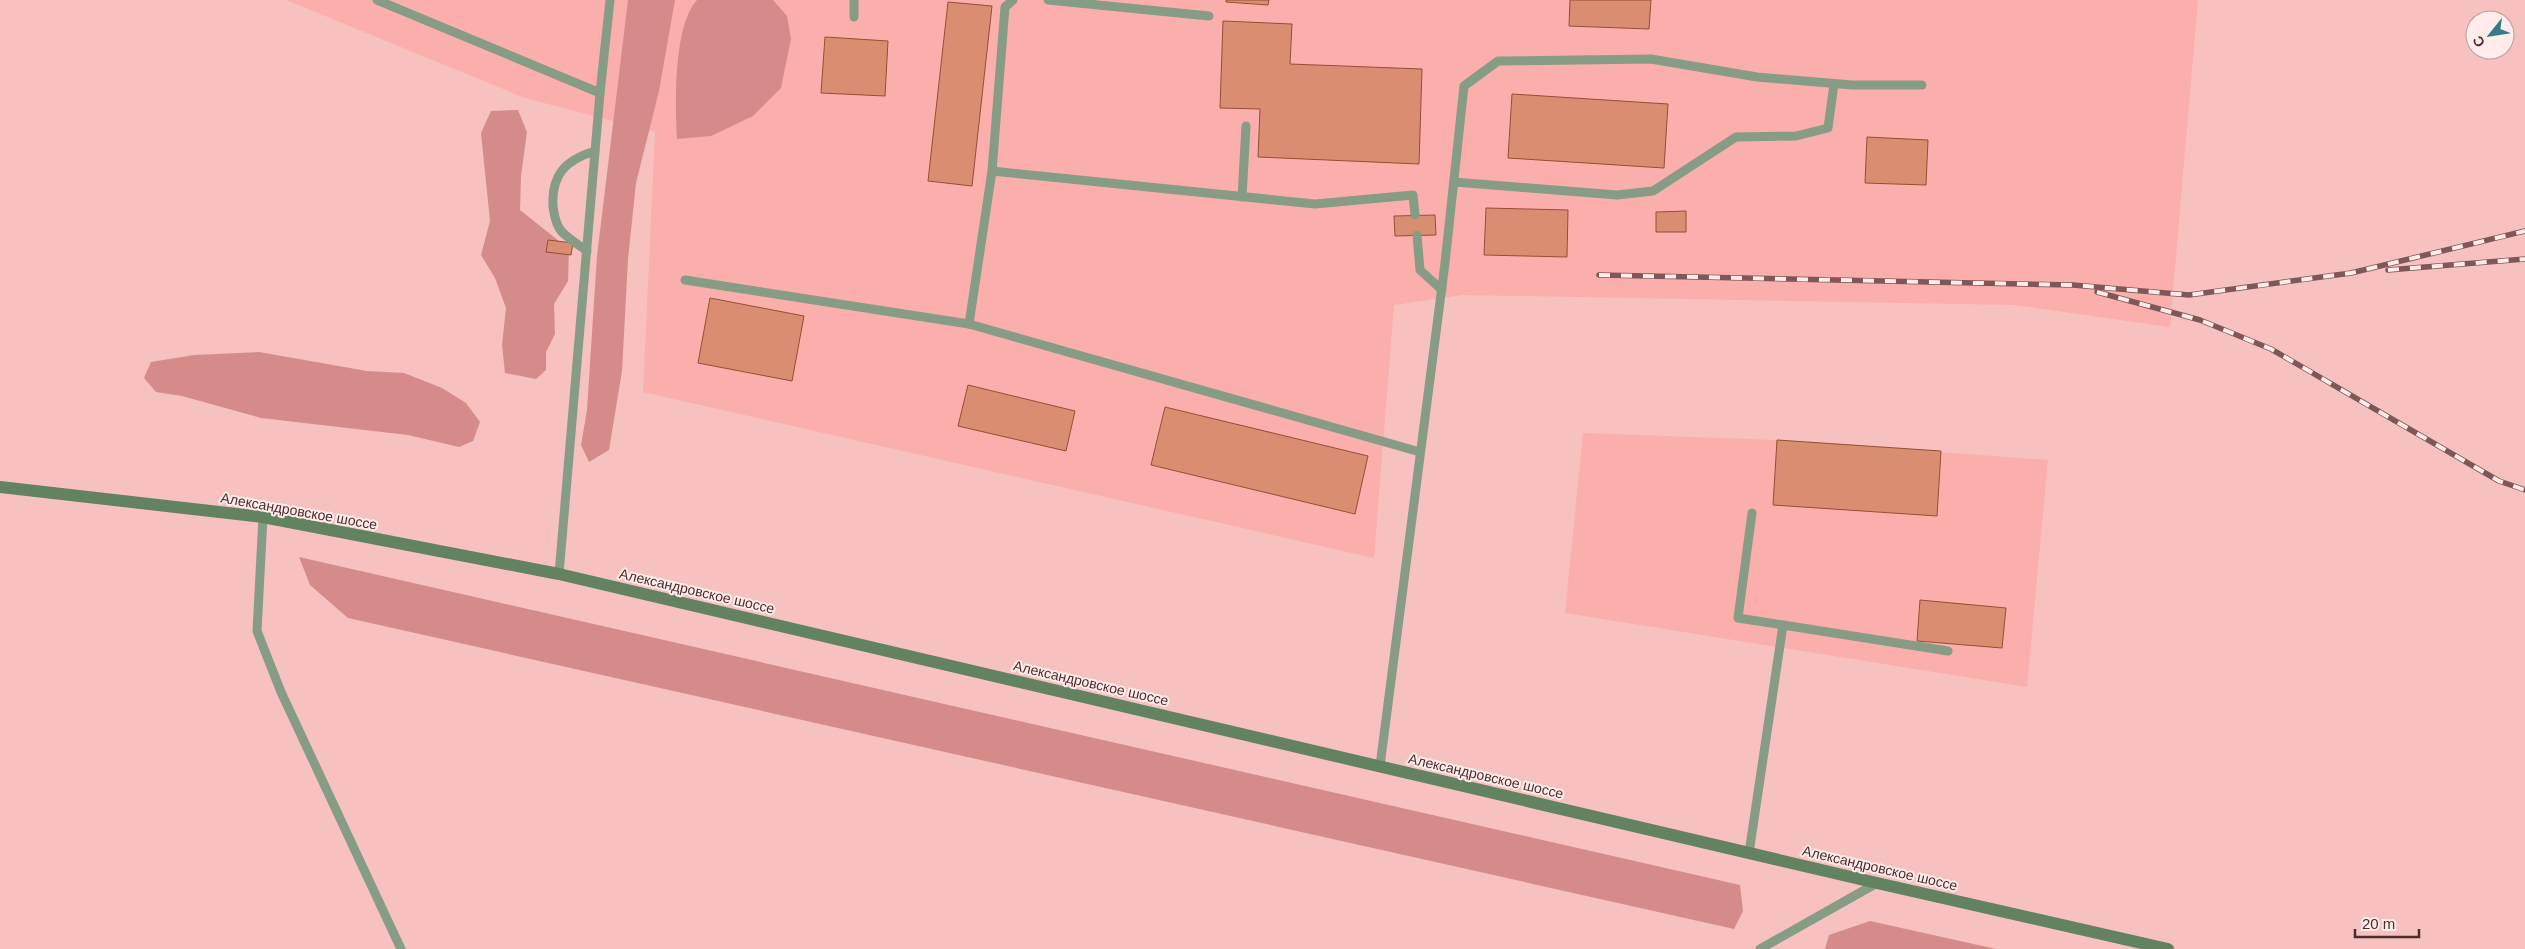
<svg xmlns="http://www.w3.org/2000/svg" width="2525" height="949" font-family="Arial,sans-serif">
<rect width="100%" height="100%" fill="#f6c1bf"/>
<g fill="#fbafac">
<polygon points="286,0 2198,0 2170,327 2014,305 1463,295 1394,305 1374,558 643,392 655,132 525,98"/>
<polygon points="1583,433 1777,440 2048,460 2027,687 1565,613"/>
</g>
<g fill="#d58b89">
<polygon points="628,0 675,0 659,91 636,183 628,259 622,371 609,450 589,462 581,445 587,410 597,256"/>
<path d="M697,0H773L787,16L791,39L781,88L753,116L711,136L677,139C675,105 673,26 697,0Z"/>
<polygon points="518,110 527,132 521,176 520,210 569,249 568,281 554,304 555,334 546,352 546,370 536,379 505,373 502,345 506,308 495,278 481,255 490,221 481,133 491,111"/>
<polygon points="259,352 367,371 404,373 442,388 466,403 480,422 473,441 459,447 408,435 261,418 182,396 156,392 144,378 151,362 194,355"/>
<polygon points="299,557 1740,885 1743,911 1734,929 348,618 310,585"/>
<polygon points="1870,921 1996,949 1825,949 1829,935"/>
</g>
<g fill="#d98e71" stroke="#944f33">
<polygon points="1226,0 1269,0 1268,5 1226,2"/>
<polygon points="1570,0 1651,0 1649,29 1569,26"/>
<polygon points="948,2 992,6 972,186 928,181"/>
<polygon points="1223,21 1292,24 1290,64 1422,69 1419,164 1258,157 1260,109 1220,108"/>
<polygon points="825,37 888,41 885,96 821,93"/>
<polygon points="1512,94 1668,104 1664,168 1508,158"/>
<polygon points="1867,137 1928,140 1926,185 1865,183"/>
<polygon points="1486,208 1568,210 1567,257 1484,255"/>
<polygon points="1686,211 1686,232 1656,232 1656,212"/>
<polygon points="1435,215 1436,235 1395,236 1394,216"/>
<polygon points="548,240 573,243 571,255 546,252"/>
<polygon points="710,298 804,316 792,381 698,363"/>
<polygon points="968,385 1075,411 1066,451 958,426"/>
<polygon points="1165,407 1368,456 1355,514 1151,465"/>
<polygon points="1777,440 1941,451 1937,516 1773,505"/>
<polygon points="1920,600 2006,608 2002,648 1917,641"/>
</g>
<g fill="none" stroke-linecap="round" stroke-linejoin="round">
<g stroke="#879c84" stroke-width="9">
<polyline points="377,0 600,93"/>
<polyline points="854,0 854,17"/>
<polyline points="1013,0 1005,7 992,171 1315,204 1413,195 1415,215"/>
<polyline points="1048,0 1209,16"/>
<polyline points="1454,182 1617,195 1653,191 1736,137 1796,136 1828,128 1834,84"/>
<polyline points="1242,197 1246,126"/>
<polyline points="1417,235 1420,270 1442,290"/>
<path d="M587,251C579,245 569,239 562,232C557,227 554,214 553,207C551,174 566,160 595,151"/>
<polyline points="685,280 969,324 1420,452"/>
<polyline points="969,324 992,171"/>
<polyline points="263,517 257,631 281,692 401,949"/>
<polyline points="559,574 600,93 610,0"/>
<polyline points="1783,625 1948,651"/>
<polyline points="1380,766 1445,263 1464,86 1498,61 1651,59 1757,77 1852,85 1922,85"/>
<polyline points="1749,853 1783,625 1738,618 1752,513"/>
<polyline points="1760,949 1877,883"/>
</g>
<polyline stroke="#63825f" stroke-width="12" points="0,487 263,517 559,574 1877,883 2168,949"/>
<g stroke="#7e5756" stroke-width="5.5">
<g id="rail">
<polyline points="2388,270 2525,259"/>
<polyline points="1599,275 2073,285 2189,295 2351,273 2525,231"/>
<polyline points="2097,292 2200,320 2271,349 2499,481 2525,490"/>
</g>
</g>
<use href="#rail" stroke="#ffeceb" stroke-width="4" stroke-dasharray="11" stroke-linecap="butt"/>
</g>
<g text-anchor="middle" stroke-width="4" stroke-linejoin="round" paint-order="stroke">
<g font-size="14" fill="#4d2c2b" stroke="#ffeceb">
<text transform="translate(299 511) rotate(10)" y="5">Александровское шоссе</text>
<text transform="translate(697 591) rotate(13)" y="5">Александровское шоссе</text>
<text transform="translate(1091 683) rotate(13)" y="5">Александровское шоссе</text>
<text transform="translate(1486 776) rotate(13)" y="5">Александровское шоссе</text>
<text transform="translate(1880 868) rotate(13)" y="5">Александровское шоссе</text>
</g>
</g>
<g transform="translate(2490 35) rotate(240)"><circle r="24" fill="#ffeceb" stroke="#b89f9e"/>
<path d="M0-4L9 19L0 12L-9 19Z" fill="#337c81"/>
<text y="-8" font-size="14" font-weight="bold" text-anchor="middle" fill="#4d2c2b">С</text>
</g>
<path d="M2355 929v8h64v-8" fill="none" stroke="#4d2c2b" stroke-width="2.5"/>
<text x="2362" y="929" font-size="15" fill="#4d2c2b" stroke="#ffeceb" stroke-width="4" paint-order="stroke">20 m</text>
</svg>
